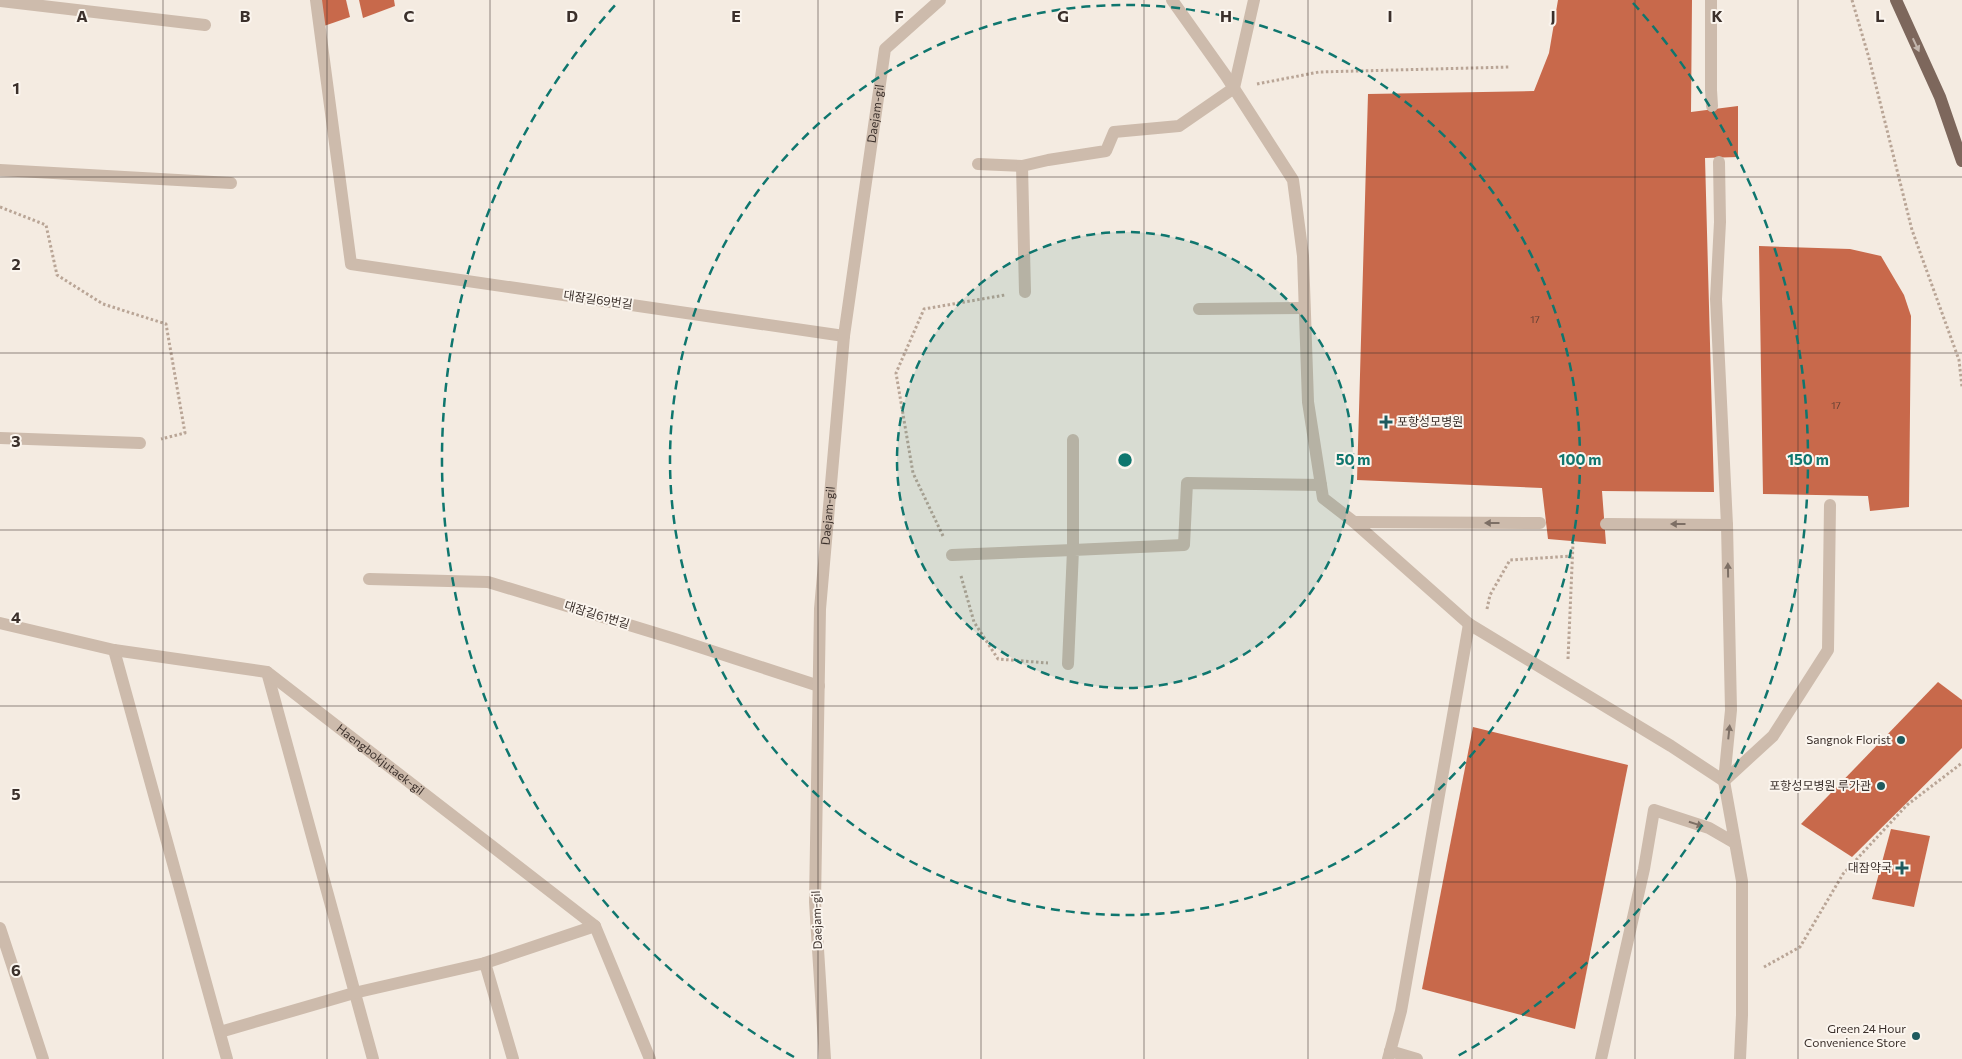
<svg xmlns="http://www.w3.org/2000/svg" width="1962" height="1059" font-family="Commissioner,'Noto Sans KR',sans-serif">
<rect width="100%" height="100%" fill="#f4ebe1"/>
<g fill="#c8694b">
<polygon points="320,0 346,0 350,17 324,26"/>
<polygon points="359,0 394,0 395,6 363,18"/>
<polygon points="1558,0 1692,0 1691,112 1738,106 1738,157 1705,158 1714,492 1602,491 1606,544 1548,539 1542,488 1357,480 1368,94 1534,91 1549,53"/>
<polygon points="1759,246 1850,249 1881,256 1904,295 1911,316 1909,507 1870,511 1868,496 1763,494"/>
<polygon points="1938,682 1962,700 1962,748 1852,857 1801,824"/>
<polygon points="1473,727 1628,765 1575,1029 1422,989"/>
<polygon points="1891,829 1930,836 1914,907 1872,899"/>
</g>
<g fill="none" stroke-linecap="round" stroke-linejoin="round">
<g stroke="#b9a596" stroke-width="3" stroke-dasharray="2.5 2.5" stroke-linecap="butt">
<polyline points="1852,0 1869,58 1912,230 1959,360 1962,387"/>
<polyline points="1257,84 1319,72 1510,67"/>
<polyline points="0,207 46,225 57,275 103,304 166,324 185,433 161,439"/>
<polyline points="943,536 913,473 896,373 924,309 1005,295"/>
<polyline points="961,576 974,622 998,659 1048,663"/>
<polyline points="1487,609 1490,595 1510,560 1572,556"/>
<polyline points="1568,659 1573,543"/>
<polyline points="1764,967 1800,947 1843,874 1907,805 1962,763"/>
</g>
<g stroke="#cdbbac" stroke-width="12">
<polyline points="316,0 351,264 844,336"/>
<polyline points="1172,0 1226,76 1293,180 1303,256 1308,402 1323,498 1354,522 1469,624 1671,746 1724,781"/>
<polyline points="1711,0 1711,90 1712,106"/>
<polyline points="0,1 205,25"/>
<polyline points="1719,162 1720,222 1716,299 1727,525 1731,710 1724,781 1742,881 1742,1015 1740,1059"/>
<polyline points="978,164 1022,166"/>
<polyline points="0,170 231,183"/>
<polyline points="1025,292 1022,166 1048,160 1106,151 1114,132 1179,126 1234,88 1254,0"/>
<polyline points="1199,309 1304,308"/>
<polyline points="0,438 140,443"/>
<polyline points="1354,522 1540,523"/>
<polyline points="1606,524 1727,525"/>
<polyline points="952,555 1073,550 1073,440"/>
<polyline points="369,579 488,582 675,639 819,686"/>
<polyline points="114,650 227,1059"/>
<polyline points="1068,664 1073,550 1184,545 1187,483 1321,485"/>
<polyline points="267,672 373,1059"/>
<polyline points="1724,781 1773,736 1828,650 1830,505"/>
<polyline points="220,1032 354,993 485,963 513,1059"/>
<polyline points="1390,1051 1417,1059"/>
<path id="s1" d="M825,1059L815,902L820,609L844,336L885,49L940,0"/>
<polyline points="1388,1059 1401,1011 1469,624"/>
<polyline points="1601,1059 1644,869 1654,810 1709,828 1735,843"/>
</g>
<g stroke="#cdbbac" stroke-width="12">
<path id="s2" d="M0,623L114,650L267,672L595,926L650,1059"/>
<polyline points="0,928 43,1059"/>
<polyline points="485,963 595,926"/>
</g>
<polyline stroke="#7d675c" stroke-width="12" points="1896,0 1940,97 1962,161"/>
</g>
<defs><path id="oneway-solid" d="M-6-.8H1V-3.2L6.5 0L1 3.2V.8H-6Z" transform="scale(1.25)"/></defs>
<use fill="#c2b5ac" href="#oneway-solid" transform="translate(1916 45) rotate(65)"/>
<g fill="#7d6f65">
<use href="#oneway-solid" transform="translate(1492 523) rotate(-180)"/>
<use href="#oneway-solid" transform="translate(1678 524) rotate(-180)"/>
<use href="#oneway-solid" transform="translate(1728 570) rotate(-91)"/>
<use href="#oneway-solid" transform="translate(1729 732) rotate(-84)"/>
<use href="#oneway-solid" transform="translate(1696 824) rotate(18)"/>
</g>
<path fill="none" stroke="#3b302b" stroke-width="1" stroke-opacity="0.55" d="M163,0V1059M327,0V1059M490,0V1059M654,0V1059M818,0V1059M981,0V1059M1144,0V1059M1308,0V1059M1472,0V1059M1635,0V1059M1798,0V1059M0,177H1962M0,353H1962M0,530H1962M0,706H1962M0,882H1962"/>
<circle cx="1125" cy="460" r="228" fill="#0f766e" fill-opacity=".12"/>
<g fill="none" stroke="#0f766e" stroke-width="2.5" stroke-dasharray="9 6">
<circle cx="1125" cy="460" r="228"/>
<circle cx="1125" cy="460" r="455"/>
<path d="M794 1057A683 683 0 0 1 617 3M1633 3A683 683 0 0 1 1456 1057"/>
</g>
<g fill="#1f5a5e" stroke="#fbf5ee" stroke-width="2">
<path d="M1383.5 414.5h5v5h5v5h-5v5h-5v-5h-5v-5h5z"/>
<circle cx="1901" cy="740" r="5"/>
<circle cx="1881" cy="786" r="5"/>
<path d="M1899.5 860.5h5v5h5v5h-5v5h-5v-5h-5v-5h5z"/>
<circle cx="1916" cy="1036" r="5"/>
</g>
<g text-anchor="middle" stroke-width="4" stroke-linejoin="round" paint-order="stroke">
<g font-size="10" fill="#5e3e33">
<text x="1535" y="323">17</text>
<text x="1836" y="409">17</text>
</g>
<g font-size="12" fill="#3b302b" stroke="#fbf5ee">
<text dy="4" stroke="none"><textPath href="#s1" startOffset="949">Daejam-gil</textPath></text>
<text transform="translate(598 300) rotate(8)" y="4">대잠길69번길</text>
<text dy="4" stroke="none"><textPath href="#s1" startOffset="544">Daejam-gil</textPath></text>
<text transform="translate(597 615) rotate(17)" y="4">대잠길61번길</text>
<text dy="4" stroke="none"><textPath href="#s2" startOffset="415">Haengbokjutaek-gil</textPath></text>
<text transform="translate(817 920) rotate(-92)" y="4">Daejam-gil</text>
</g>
<g font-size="12" fill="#3b302b" stroke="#fbf5ee" text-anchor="end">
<text x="1397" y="426" text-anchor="start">포항성모병원</text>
<text x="1891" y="744">Sangnok Florist</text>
<text x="1871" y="790">포항성모병원 루가관</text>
<text x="1892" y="872">대잠약국</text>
<text x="1906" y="1033">Green 24 Hour<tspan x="1906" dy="14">Convenience Store</tspan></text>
</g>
</g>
<g font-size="16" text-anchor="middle" font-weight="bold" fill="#3b302b" stroke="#fbf5ee" stroke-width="4" stroke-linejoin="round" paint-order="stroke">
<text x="82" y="22">A</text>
<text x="245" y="22">B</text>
<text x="409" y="22">C</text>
<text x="572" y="22">D</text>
<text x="736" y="22">E</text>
<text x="899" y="22">F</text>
<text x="1063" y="22">G</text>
<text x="1226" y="22">H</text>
<text x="1390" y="22">I</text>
<text x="1553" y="22">J</text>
<text x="1717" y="22">K</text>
<text x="1880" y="22">L</text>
<text x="16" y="94">1</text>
<text x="16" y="270">2</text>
<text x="16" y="447">3</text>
<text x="16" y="623">4</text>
<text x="16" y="800">5</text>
<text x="16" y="976">6</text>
</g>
<circle cx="1125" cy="460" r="8" fill="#0f766e" stroke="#fbf5ee" stroke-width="2.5"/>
<g font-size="15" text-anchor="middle" font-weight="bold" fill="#0f766e" stroke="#fbf5ee" stroke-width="4" stroke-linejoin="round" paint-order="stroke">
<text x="1353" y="465">50 m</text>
<text x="1580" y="465">100 m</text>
<text x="1808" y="465">150 m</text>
</g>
</svg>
